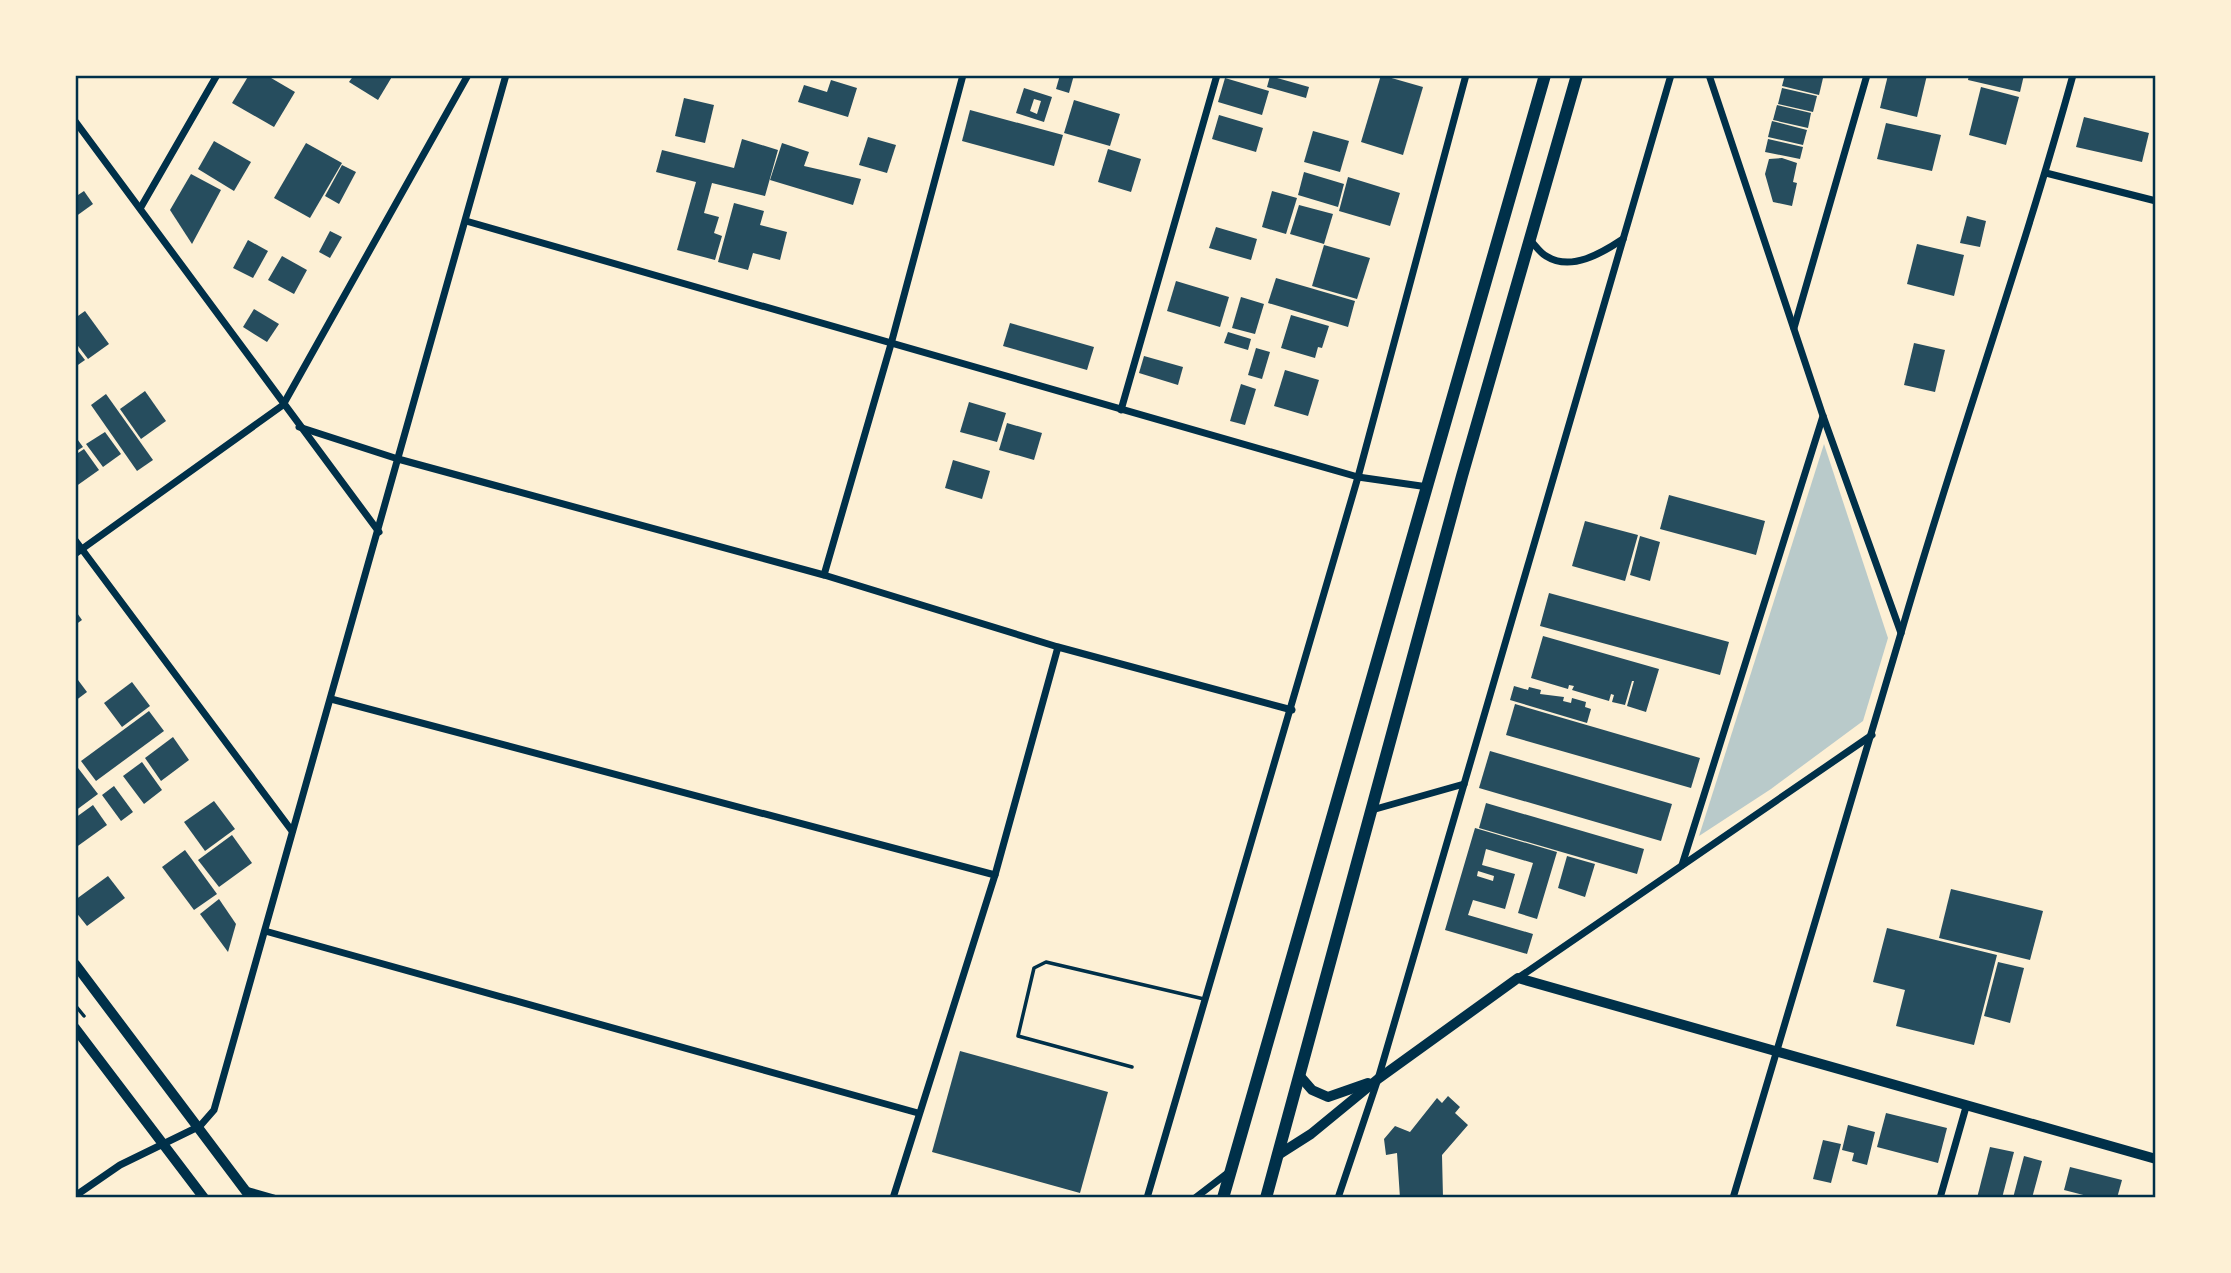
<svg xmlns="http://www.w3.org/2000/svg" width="2231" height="1273" font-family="'IBM Plex Sans',sans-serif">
<rect width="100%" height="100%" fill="#fdf0d5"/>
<polygon fill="#b9caca" points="1824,444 1888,638 1863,721 1771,789 1699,836"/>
<g fill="#264d5e" fill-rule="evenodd">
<polygon points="249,75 266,75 295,92 274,127 232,103"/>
<polygon points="354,75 393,75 378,100 349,82"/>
<polygon points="1060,75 1074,75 1069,93 1056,89"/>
<polygon points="1381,75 1423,87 1403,155 1361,142"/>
<polygon points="1785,75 1823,78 1819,95 1782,86"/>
<polygon points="1888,75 1927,75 1917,117 1880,108"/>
<polygon points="1969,75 2024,75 2020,92 1968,80"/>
<polygon points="1270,76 1309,87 1306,98 1267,87"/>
<polygon points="1225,78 1269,91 1262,115 1218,102"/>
<polygon points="831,80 857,88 848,117 798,102 804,85 827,92"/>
<polygon points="1981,87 2019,97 2006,145 1969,135"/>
<path d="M1024,88L1052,97L1044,122L1016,113ZM1034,99L1041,101L1037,114L1030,111Z"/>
<polygon points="1782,88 1817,96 1813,112 1778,104"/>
<polygon points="684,98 714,105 705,143 675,136"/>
<polygon points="1074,100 1120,114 1110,146 1064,133"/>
<polygon points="1777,105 1811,113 1808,128 1773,120"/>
<polygon points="970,110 1063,135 1054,166 962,141"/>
<polygon points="1219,115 1263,128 1256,152 1212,139"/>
<polygon points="2084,117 2149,133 2142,162 2076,147"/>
<polygon points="1772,121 1807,130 1803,145 1768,137"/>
<polygon points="1886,123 1941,135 1932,171 1877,159"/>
<polygon points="1313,131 1349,141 1340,172 1304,162"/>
<polygon points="868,137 896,145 887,173 859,165"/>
<polygon points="742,139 778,150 765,196 712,183 704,213 719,217 714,233 722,236 715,260 677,250 696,182 656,172 662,150 734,168"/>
<polygon points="1768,139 1803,147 1800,159 1765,152"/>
<polygon points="214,141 251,162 234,191 198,169"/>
<polygon points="306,143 342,163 310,218 274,198"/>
<polygon points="782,143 809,152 804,166 861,179 853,205 770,180"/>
<polygon points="1108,149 1141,159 1131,192 1098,182"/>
<polygon points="1782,158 1797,163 1793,182 1797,183 1792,206 1773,202 1765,174 1769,159"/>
<polygon points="342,165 356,172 339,204 325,196"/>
<polygon points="1304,172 1344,184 1338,207 1298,195"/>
<polygon points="191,174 221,190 192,244 170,210"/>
<polygon points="1348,177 1400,193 1390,226 1339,211"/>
<polygon points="84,191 93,204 75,217 75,197"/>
<polygon points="1272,191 1297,198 1286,234 1262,227"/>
<polygon points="734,203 764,211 760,225 787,232 780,260 753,253 748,270 718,262"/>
<polygon points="1299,205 1333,214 1324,244 1290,234"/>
<polygon points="1967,216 1986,221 1980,247 1960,243"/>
<polygon points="1216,227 1257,239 1251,260 1209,248"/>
<polygon points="330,231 342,237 330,258 319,252"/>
<polygon points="248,240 268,251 253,278 233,268"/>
<polygon points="1917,244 1964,255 1954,296 1907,284"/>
<polygon points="1324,245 1370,258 1357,299 1312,286"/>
<polygon points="282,256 307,270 294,294 268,280"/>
<polygon points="1276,278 1355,301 1348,327 1268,303"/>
<polygon points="1176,281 1229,297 1220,327 1167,311"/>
<polygon points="1241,297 1264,304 1255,334 1232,328"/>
<polygon points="254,309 279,324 267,342 243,327"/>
<polygon points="85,311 109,344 88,359 75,342 75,318"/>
<polygon points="1291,315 1329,326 1322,348 1318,347 1315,358 1281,348"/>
<polygon points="1010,323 1094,347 1087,370 1003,346"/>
<polygon points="1228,332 1251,339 1248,350 1224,343"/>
<polygon points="1914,343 1945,350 1935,392 1904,385"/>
<polygon points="75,347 85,360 75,367"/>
<polygon points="1256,348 1270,352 1262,379 1248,375"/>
<polygon points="1144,356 1183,367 1178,385 1139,373"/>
<polygon points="1285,370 1319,380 1308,416 1274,406"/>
<polygon points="1241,384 1256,389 1245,425 1230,421"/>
<polygon points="145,391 166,421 141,439 120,409"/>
<polygon points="106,394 153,460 137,471 91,405"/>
<polygon points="969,402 1006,413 997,442 960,432"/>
<polygon points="1007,423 1042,433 1034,460 999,450"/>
<polygon points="105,432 121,454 103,467 86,444"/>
<polygon points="75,436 83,447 75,452"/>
<polygon points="84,449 99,470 75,487 75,455"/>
<polygon points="953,460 990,471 982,499 945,488"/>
<polygon points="1669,495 1765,521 1756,555 1660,529"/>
<polygon points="1585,521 1638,535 1625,581 1572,566"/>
<polygon points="1640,536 1660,542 1650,581 1630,575"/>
<polygon points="1549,593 1729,642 1720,675 1540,626"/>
<polygon points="75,610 82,620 75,625"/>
<polygon points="1543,636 1659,669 1646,712 1627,706 1634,681 1632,681 1625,705 1612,702 1614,695 1611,694 1609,701 1572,690 1574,686 1569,685 1568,689 1531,678"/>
<polygon points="75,676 87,692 75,701"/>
<polygon points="132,682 150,706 122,727 104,703"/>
<polygon points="1514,686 1528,690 1529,687 1541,690 1540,694 1564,697 1563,701 1571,703 1572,698 1586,702 1585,707 1591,709 1587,723 1510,700"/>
<polygon points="1515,704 1700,758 1691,788 1506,735"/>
<polygon points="149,711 164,731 96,781 81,761"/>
<polygon points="173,737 189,760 161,781 145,758"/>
<polygon points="1490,751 1672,804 1661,841 1479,788"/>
<polygon points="142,762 162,790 144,804 123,776"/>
<polygon points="75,764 98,794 75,811"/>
<polygon points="114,786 133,812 121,821 102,795"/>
<polygon points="214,801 235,829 205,851 184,822"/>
<polygon points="1486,803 1644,849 1637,874 1479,828"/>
<polygon points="93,805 107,825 75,848 75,818"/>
<path d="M1475,828L1557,852L1537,919L1518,913L1533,863L1486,849L1482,865L1515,874L1505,909L1473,900L1468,915L1533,934L1527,954L1445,930ZM1478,871L1494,876L1493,881L1477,876Z"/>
<polygon points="232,835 252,863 219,887 198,860"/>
<polygon points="185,850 217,894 194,910 162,867"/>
<polygon points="1567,856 1595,864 1585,897 1558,888"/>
<polygon points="108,876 125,898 87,926 75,911 75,900"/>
<polygon points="1951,889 2043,911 2030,960 1939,938"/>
<polygon points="219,899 236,924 228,952 200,914"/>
<polygon points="1887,928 1997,955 1974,1045 1896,1026 1905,990 1873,982"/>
<polygon points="1998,962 2024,968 2010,1023 1984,1016"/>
<polygon points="960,1051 1108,1092 1080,1193 932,1152"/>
<polygon points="1448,1096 1460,1107 1455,1113 1468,1125 1442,1155 1443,1198 1400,1198 1397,1153 1386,1155 1384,1139 1395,1126 1410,1132 1437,1098 1442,1103"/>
<polygon points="1886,1113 1947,1128 1938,1163 1877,1147"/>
<polygon points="1848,1125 1875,1132 1867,1165 1852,1161 1854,1153 1842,1150"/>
<polygon points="1823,1140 1841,1144 1831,1183 1813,1179"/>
<polygon points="1990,1147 2014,1152 2002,1198 1977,1198"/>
<polygon points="2024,1156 2042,1161 2032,1198 2013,1198"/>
<polygon points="2070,1167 2122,1180 2117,1198 2095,1198 2064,1190"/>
</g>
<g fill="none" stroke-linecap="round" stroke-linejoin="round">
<polyline stroke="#003049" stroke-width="3.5" points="75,1005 84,1016"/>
<polyline stroke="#003049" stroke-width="3.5" points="1132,1067 1018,1036 1034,968 1046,962 1204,999"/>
<g stroke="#003049" stroke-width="7">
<polyline points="1709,75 1823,416 1901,633"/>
<polyline points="75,121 379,532"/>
<polyline points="2046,173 2156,201"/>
<polyline points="141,207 217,75"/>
<polyline points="466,221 1358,477 1428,487"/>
<path d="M1530,240C1535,245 1540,253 1546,256C1571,272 1602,253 1623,239"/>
<polyline points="1794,328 1867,75"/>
<polyline points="1121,410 1217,75"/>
<polyline points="299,427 398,459 824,575 1058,647 1292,710"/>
<polyline points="75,540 292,831"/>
<polyline points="75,554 283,405 468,75"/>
<polyline points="824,575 891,344 963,75"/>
<polyline points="331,699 995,875"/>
<polyline points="1372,810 1464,784"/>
<polyline points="1682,865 1823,416"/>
<polyline points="265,931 918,1113"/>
<polyline points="1518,978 1872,735"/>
<polyline points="246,1190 274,1198"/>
<polyline points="75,1196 120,1165 200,1126 214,1110 506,75"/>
<polyline points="893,1198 995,875 1058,647"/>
<polyline points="1147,1198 1358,477 1466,75"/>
<polyline points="1195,1198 1229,1172"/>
<polyline points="1338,1198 1378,1079 1671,75"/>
<path d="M1733,1198C1788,1009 1846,821 1901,633C1955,446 2021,263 2073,75"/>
<polyline points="1940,1198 1966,1107"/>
</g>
<g stroke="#003049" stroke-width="10">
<polyline points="75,964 251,1198"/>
<polyline points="75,1028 204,1198"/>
<polyline points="1299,1075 1312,1090 1328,1097 1368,1083"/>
<polyline points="1278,1155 1311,1134 1378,1079 1518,978 2156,1159"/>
</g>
<g stroke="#003049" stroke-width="12">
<polyline points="1223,1198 1545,75"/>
<polyline points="1266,1198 1462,476 1577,75"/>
</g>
</g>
<rect width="2231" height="1273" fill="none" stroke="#fdf0d5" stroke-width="154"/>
<rect x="77" y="77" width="2077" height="1119" fill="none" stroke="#003049" stroke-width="2.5"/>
</svg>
